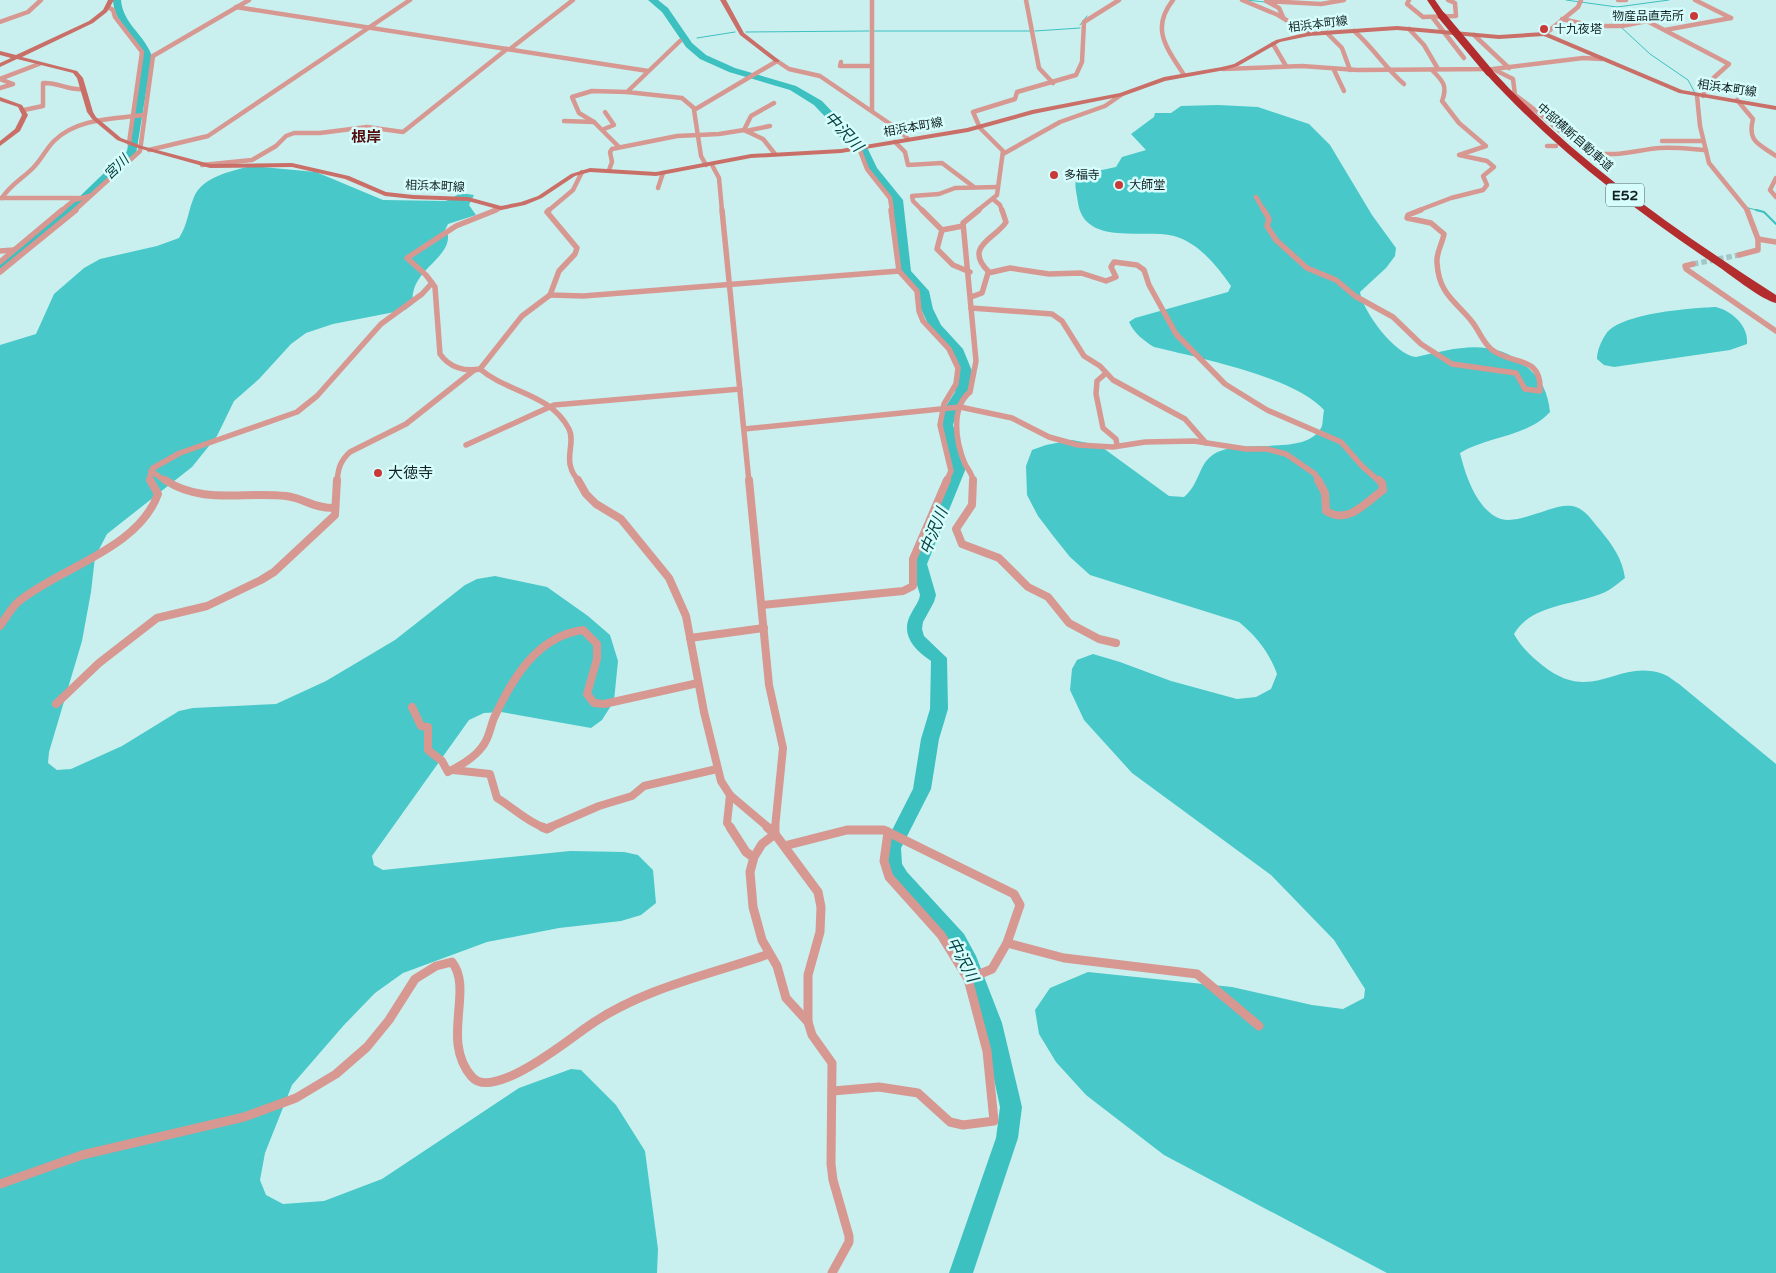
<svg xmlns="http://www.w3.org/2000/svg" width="1776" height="1273" font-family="'Varela Round','Noto Sans JP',sans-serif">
<rect width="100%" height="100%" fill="#c9f0ef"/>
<g fill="#48c8c8">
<path d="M1218,105L1258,107L1309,124L1330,145L1372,215L1396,248L1395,256L1386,268L1360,292C1363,312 1395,355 1416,357C1456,348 1492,337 1526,366C1542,379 1548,393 1550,412C1527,437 1488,436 1460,453C1465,474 1477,511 1501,519C1513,522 1525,517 1535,514C1546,511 1561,504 1572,506C1585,508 1593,522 1601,531C1613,546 1622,558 1625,578C1620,582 1615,586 1609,590C1580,606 1532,602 1514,634C1521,647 1531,656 1542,665C1593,706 1617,658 1663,674C1669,676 1674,681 1679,684L1776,764V1273H1387L1164,1155L1086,1095L1056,1062L1039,1034L1035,1010L1050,988L1088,972L1232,987L1312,1005L1343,1009L1364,998L1365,989L1334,940L1271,875L1132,773L1084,720L1070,690L1072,669L1077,660L1093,654L1120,662L1171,681L1237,699L1256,697L1271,689L1277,674C1269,652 1257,637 1239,622L1090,575L1070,557L1054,537L1038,516L1027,495L1026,466L1032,450L1046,445L1072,440L1099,445L1169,496L1184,497C1200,484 1198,464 1214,454C1242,437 1308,458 1322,426C1323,421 1323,415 1324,410C1295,377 1199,358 1154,347C1144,341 1134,333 1129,322L1135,318L1228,292L1231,286C1217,266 1199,243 1174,236C1144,228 1085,247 1078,203C1076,188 1073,186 1079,170H1102L1116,167L1122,157L1146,150L1131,134L1154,117L1155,113H1171L1181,106Z"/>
<path d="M251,166L316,172L383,200L446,201L461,193L474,195L469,205L476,215L448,224L444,232L448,235C450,260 408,271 413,304L405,310L333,324L306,333L291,344L259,379L234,401L217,436L192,467L107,534L95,557L91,592L82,641L49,752L48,763L57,770L71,769L122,746L179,711L193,708L276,704L326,681L395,640L465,585L477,579L495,576L547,587L588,616L610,635L618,661L614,701L602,720L591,728L501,712L484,713L469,720L372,856L374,865L383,870L570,851L624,852L638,855L653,870L656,903L641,915L621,921L559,928L487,942L403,973L375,993L344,1025L292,1085L265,1153L260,1180L266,1195L283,1204L324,1201L382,1179L519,1088L571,1069L581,1070L616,1105L645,1151L658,1249L657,1273H0V345L36,334L54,294L84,268L100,259L157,246L179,238C188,224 188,211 194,197C202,177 231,171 251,166Z"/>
<path d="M1716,307C1732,311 1749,326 1747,344L1730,350L1614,367L1604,365L1597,359C1597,351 1601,341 1606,334C1620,313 1692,308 1716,307Z"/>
</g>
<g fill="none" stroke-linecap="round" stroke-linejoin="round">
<g stroke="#3dc0c0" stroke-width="1">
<polyline points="1246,0 1265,2"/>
<polyline points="1566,0 1617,7 1669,0"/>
<polyline points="1080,25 1087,16"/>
<polyline points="1622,28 1650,54 1688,80 1695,93"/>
<polyline points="873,31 1031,31"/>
<polyline points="1035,31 1080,28"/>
<polyline points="746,32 869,31"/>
<polyline points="697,38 735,32"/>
<polyline points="685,40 688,39"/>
<polyline points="1748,208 1761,211"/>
</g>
<polyline stroke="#3dc0c0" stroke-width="2" points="1756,210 1764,212 1776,224"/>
<g fill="#3dc0c0" fill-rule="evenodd">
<path d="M113,0H121C123,24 144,34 152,56L136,154L84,204L4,270L0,271V261L76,200L127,151L142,56C135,34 114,24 113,0Z"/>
<path d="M648,0H658L668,8L692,43L706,55L735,68L796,86L822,101L839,119L847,132L865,143L877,168L903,200L911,271L929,291L933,309L941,325L963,349L972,371L969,392L957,411L953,425L966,468L927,564L936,595L934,602L923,622L922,629L924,636L947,658L948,709L939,739L931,789L901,848L902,864L907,872L964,934L976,956L1002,1023L1022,1107L1018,1138L973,1273H949L996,1138L1000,1107L982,1023L960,966L950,946L893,884L884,864L883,848L913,789L921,739L930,709L931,661C913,649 899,633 912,612C915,606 919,602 920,595L911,564L952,468L939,425L943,411L955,392L958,371L951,350L929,326L921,309L917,292L899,272L891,200L867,169L857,147L839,136L831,123L814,105L790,90L729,72L700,59L686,47L662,12Z"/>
</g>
<polyline stroke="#a4c6c6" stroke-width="5.5" stroke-dasharray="5.5 3" stroke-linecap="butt" points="1693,264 1739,255"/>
<g stroke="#d79892" stroke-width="4.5">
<polyline points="872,0 872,111"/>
<polyline points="1026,0 1039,68 1053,83"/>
<path d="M1173,0C1150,29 1167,48 1184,75"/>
<polyline points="1242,0 1278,15 1309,34"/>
<polyline points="1409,0 1407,4 1423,17 1456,16 1455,3 1448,0"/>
<polyline points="1618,0 1626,0"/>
<polyline points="1695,0 1731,18"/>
<polyline points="108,7 113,10 115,17 142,52 129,143"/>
<polyline points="236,7 648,71"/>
<polyline points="1283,17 1279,8 1266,1 1321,4 1344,0"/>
<polyline points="1433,18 1464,58"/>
<polyline points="1562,19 1593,26 1622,26 1647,21 1729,64 1708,83 1703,96"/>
<polyline points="0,22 28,12 41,0"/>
<polyline points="1409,29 1424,45 1438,69"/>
<polyline points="1665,30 1731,18"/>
<path d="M1354,31C1373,47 1385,68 1404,84"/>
<polyline points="1327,33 1342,48 1350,70"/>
<polyline points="1545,34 1578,7 1581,0"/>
<polyline points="1474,35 1509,68"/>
<polyline points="680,41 627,92 682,98 695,109"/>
<polyline points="1273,44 1286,66"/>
<polyline points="510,49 573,0"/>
<polyline points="841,62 840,66 871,66"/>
<polyline points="1223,69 1302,66 1357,70 1493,69 1583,58 1602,59"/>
<polyline points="1334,70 1344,91"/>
<path d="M1495,70L1513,79L1515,95C1542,113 1563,138 1592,151C1610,159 1641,149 1660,148C1675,147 1691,149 1706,150"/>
<polyline points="0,88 13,84 0,79 39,64"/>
<polyline points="1697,96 1700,126 1709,163 1748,211"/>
<path d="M1737,100L1753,119C1747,142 1759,144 1776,156"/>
<path d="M24,110L43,106V83C58,82 69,91 84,89"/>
<polyline points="564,121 594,122 619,147"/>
<polyline points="594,122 579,113 572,97 592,91 627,92"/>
<polyline points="604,129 614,125 605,112"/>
<polyline points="744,130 751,116 774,103"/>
<polyline points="746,131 770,126"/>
<polyline points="1662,141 1703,141"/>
<polyline points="895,142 905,152 908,165 942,163 974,187"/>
<polyline points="1547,146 1556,146"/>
<polyline points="859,148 867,169 890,198 892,211"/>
<polyline points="149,150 208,136 410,0"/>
<polyline points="1003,154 1060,122 1105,106 1121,95"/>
<polyline points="202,165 252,160 276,146 286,136 294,133 320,133 367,127 403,132 507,49"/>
<polyline points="706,165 701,156 694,110 777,61 789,69 820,76 899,130 908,139"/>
<polyline points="712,165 719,178 722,211"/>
<polyline points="609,170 612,162 610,152 612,149 677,136 719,134 744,130 763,139 775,154"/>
<polyline points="1776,178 1770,190 1776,197"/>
<polyline points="658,188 663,173"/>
<polyline points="1256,197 1264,211"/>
<polyline points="0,198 79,198"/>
<path d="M2,198C10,185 22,179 33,168C41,160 46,149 54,141C77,118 114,119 143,115"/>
<polyline points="993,199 1000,205 1002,211"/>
<polyline points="61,211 74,200 90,196"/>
<polyline points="74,211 140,151 153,56 249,0"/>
<polyline points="493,211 501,208"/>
<polyline points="548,211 573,190 582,172"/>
<polyline points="923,211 913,201 912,196 939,194 955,188 998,187"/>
<polyline points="977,211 997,195 1003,151 980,128 973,112 1015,99 1017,92 1076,75 1082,62 1084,22 1119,0"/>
<path d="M1417,211L1451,198L1483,190L1487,185L1483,176L1494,167L1487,161L1459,155L1486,146L1459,123L1442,101C1448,86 1443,81 1432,70"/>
</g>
<g stroke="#d79892" stroke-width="5.5">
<path d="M496,210L456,226L407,258L426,275L435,287L440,354C449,367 464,372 480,369L522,316L550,295L559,271L575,254L577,248L547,212L549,210"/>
<polyline points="722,210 749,482"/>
<polyline points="891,210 899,271 917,291 919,311 923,321 949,349 958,368 956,384 944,404 940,425 951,471 946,482"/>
<polyline points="922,210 942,230 937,249 953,265 970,272"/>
<path d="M1264,210L1269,219L1267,226L1276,240L1307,268L1336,280L1355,296L1393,317L1421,344L1452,364L1516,373L1525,389L1540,391C1542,354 1511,366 1491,349C1483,342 1479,331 1473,323C1456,301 1439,295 1437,263C1436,252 1442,245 1444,234L1431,223L1407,218L1408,215L1421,210"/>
<polyline points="942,230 963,226"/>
<polyline points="1758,239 1776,242"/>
<polyline points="0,251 14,250"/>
<polyline points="1739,255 1758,250 1758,239 1747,210"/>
<polyline points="0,262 62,210"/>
<polyline points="1693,264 1685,266 1686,269 1776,331"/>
<polyline points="0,272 76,210"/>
<path d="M989,272C962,246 997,238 1006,222L1002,210"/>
<polyline points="550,295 583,296 899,271"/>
<polyline points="971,297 982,293 988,273 1010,268 1049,274 1081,273 1106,281 1116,277 1111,267 1114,262 1137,265 1144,270 1149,285 1176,334 1225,384 1267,410 1341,442 1362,466 1380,482"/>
<polyline points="971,308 1052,314 1062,321 1084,356 1100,366 1113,380 1185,419 1206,443"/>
<path d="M480,369C508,393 550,393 569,429C575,441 566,456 571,468C572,473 576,477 579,482"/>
<polyline points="1105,374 1097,381 1096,394 1103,428 1116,439 1117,446"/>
<polyline points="744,429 960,407 1012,418 1049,437 1078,445 1113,447 1145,442 1194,441 1246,449 1267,449 1286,454 1315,474 1319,482"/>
<polyline points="466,445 554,405 740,389"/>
<polyline points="151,471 167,482"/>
<polyline points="151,482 150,476 153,468 180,453 297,412 317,396 381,324 422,294 432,283"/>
<path d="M337,482C338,469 340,461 350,452L406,424L473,371"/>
<path d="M973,482C973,474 968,470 965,464C956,443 950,408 970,392L976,361L963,223L979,210"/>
</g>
<g stroke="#d79892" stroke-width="8">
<path d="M165,480C203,505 244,491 286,496C304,498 312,508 334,508"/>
<polyline points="578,480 586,494 596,504 621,519 669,578 686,616 704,712 721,781 730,795 769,828"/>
<polyline points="749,480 769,685 783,748 775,828"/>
<polyline points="973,480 972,505 956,529 962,544 999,558 1028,587 1048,597 1069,623 1099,639 1116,643"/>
<path d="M1318,480L1325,493L1326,511C1348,525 1365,503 1383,490L1382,483L1379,480"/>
<polyline points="762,605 903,591 913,586 913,559 947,480"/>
<path d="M0,626C6,618 11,608 18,602C61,567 138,549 158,494L150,480"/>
<polyline points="690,638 764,628"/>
<polyline points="56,704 99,663 157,618 207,606 261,580 274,572 335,515 337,480"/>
<path d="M412,707L421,726L428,727V750L442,761L448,772C460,766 474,758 482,747C489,739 490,728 494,718C512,679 537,636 583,630L597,644V659L587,694L594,703L604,704L698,683"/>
<path d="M453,770L490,774L497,798C514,808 527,822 545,828"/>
<polyline points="730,795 727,823 731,828"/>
<polyline points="548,828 599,806 632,796 644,786 717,769"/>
</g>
<g stroke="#d79892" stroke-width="9">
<polyline points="542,827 547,829 551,827"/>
<polyline points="730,827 746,852 753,857"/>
<polyline points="767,827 775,834 818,892 821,907 820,932 808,975 808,1022 812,1035 832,1063 831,1164 833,1180 849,1236 849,1242 832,1273"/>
<polyline points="775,827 775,834"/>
<polyline points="775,834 762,844 754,857 750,872 753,907 762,940 777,966 786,998 808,1022"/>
<polyline points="784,846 847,830 884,830 1014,894 1020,905 1007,943 992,969 968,979"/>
<polyline points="1007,943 1064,958 1197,974 1259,1026"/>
<polyline points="833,1091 879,1087 918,1093 950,1122 963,1125 994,1121 987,1051 968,979 941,935 889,877 884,861 888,832"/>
<path d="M0,1184L82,1155L244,1117L296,1098L336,1074L367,1047L389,1020L415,979L436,966L452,962C474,990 440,1041 472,1077C493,1101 567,1041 587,1027C640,989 708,975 769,954"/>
</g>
<g fill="#ca6f68" fill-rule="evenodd">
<polygon points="108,0 114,0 107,12 93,23 22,57 77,71 83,78 93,112 96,117 121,138 142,146 210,164 292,163 349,176 386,192 413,195 468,197 501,206 521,202 538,196 571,174 590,168 656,172 751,154 841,149 967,128 1032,110 1120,93 1164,77 1222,67 1234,64 1276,40 1309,32 1397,26 1499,35 1545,32 1682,90 1776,106 1776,110 1679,93 1544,36 1499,39 1397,30 1309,36 1280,42 1238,66 1225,70 1165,81 1123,96 1033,114 968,132 841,153 751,158 656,176 590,172 575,176 542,198 525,205 501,210 468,201 413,199 385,196 345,179 292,167 210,168 138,148 117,140 92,119 87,112 77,78 73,73 17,59 0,67 0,63 11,58 0,55 0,51 16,55 89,21 103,10"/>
<polygon points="720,0 726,0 744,33 779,60 779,62 775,62 740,35"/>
<polygon points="0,97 22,105 28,115 20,131 0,146 0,141 15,129 22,115 18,107 0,101"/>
</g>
<g fill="#b32d2e" fill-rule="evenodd">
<polygon points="1427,0 1435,0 1446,16 1445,18 1439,18"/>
<path d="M1486,70H1492C1575,161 1674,229 1776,295V303C1762,300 1732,276 1719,267C1634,210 1555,149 1486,74Z"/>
</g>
<polyline stroke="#b32d2e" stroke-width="8" points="1442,16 1489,72"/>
</g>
<g fill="#c83938" stroke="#d6fdfc" stroke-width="2">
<circle cx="1694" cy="16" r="5"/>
<circle cx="1544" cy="29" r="5"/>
<circle cx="1054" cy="175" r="5"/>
<circle cx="1119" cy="185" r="5"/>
<circle cx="378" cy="473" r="5"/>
</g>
<g text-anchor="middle" stroke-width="5" stroke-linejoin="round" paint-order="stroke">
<g font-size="12" fill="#112020" stroke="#d6fdfc" text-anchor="start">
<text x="1684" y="20" text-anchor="end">物産品直売所</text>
<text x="1554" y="33">十九夜塔</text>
<text x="1064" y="179">多福寺</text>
<text x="1129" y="189">大師堂</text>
</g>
<g font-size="12" fill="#112020" stroke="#d6fdfc">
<text transform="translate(1318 24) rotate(-7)" y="4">相浜本町線</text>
<text transform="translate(1727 88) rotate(8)" y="4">相浜本町線</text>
<text transform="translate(913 127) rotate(-10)" y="4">相浜本町線</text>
<text transform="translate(1575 137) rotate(41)" y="4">中部横断自動車道</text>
<text transform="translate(435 186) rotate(2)" y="4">相浜本町線</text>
</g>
<g font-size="14" font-style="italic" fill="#044141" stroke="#d6fdfc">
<text transform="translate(116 167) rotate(-44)" y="5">宮川</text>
</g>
<rect fill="#d6fdfc" stroke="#4c6262" stroke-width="1" x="1606" y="183.5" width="38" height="23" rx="4"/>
<g font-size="14" font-weight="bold" fill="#112020">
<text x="1625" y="200">E52</text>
</g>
<g font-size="15" font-weight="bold" fill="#530e0f" stroke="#d6fdfc">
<text x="366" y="142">根岸</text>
</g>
<g font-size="15" fill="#112020" stroke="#d6fdfc" text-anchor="start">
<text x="388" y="478">大徳寺</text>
</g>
<g font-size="16" font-style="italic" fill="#044141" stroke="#d6fdfc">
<text transform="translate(844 131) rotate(47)" y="6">中沢川</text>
<text transform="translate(933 531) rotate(-68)" y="6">中沢川</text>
<text transform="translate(963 959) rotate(62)" y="6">中沢川</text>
</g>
</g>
</svg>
